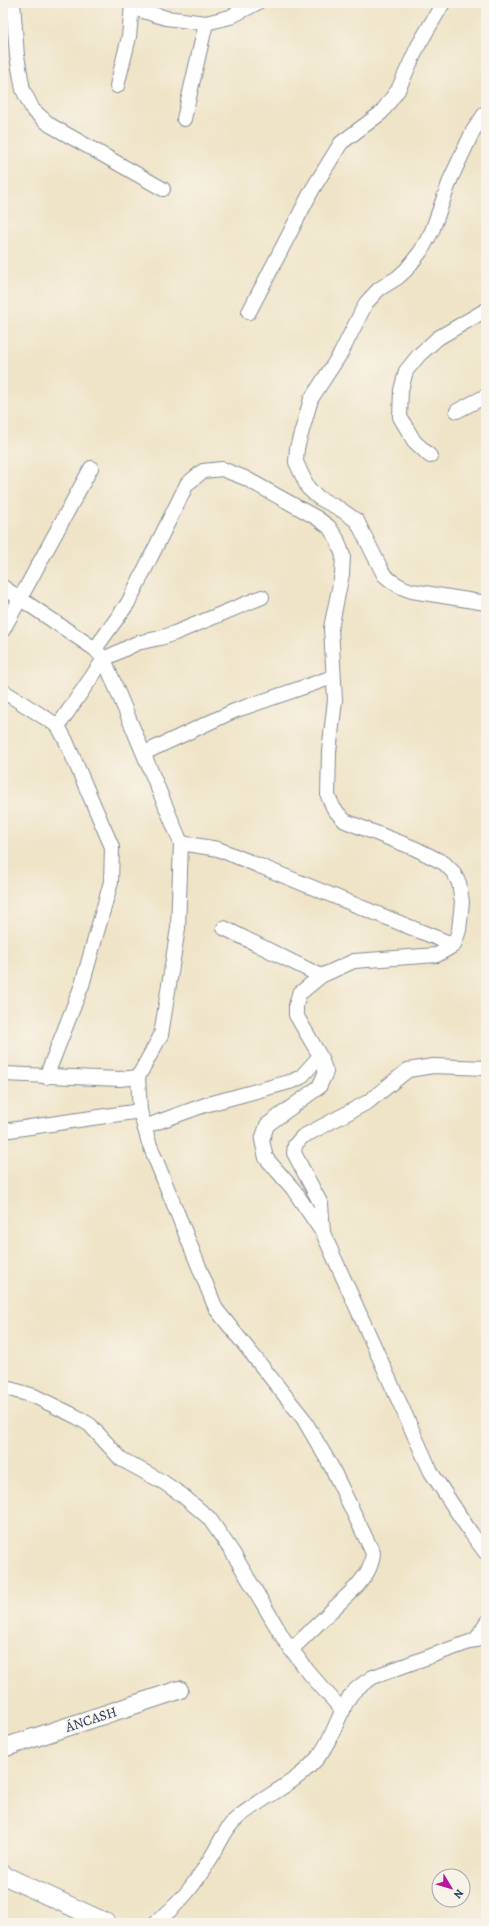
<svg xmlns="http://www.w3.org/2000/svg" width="489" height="1926" font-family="Alegreya,serif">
<rect width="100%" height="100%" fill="#f7f3e8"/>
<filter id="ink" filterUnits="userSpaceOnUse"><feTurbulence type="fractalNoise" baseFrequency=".025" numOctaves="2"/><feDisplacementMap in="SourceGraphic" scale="8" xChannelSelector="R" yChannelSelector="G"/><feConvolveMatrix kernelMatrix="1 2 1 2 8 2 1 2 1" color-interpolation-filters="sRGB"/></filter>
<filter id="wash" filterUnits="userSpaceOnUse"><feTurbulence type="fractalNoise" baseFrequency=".012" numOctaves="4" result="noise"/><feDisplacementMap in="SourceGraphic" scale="16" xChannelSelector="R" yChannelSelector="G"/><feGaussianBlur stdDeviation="0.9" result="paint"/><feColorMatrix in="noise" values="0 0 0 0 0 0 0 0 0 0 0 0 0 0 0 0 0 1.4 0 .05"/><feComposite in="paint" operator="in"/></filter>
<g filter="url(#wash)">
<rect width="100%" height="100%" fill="#efe4c7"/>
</g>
<g filter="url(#ink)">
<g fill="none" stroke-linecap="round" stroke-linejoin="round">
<g stroke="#858a92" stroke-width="16">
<g id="minor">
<polyline points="13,3 17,56 23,90 33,110 50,125 163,189"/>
<polyline points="130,3 140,10 166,18 206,23 230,17 257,3"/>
<polyline points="117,86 129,37 132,5"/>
<path d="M486,112L473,131L451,178L432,231L421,251L406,270L397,278L379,289L366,303L341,353L311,399L297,448L296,462L308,488L319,498L340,509L357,521L384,575C393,583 401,588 412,591L486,603"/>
<polyline points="184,119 206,23"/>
<polyline points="249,312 312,190 341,143 381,113 398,90 418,46 443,3"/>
<polyline points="457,411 486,396"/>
<polyline points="430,456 414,441 400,417 401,390 406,371 419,355 438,338 486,310"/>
<path d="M3,587L95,649L104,659L181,843L178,928L161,1035L138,1077L140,1111L149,1143L216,1309L303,1418L331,1466L373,1553C372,1567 366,1575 357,1586L291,1650"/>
<polyline points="3,630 91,468"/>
<polyline points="95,649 128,603 187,484 203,471 222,469 245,478 317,518 329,527 337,539 343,556 342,574 331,628 335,700 329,752 328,796 334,809 345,821 414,848 444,863 453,872 459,883 462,902 459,930 454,945 437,955 354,961 321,976 299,994 296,1005 296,1015 320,1056 326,1072 319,1087 267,1125 262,1140 266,1158 293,1189 323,1233 431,1472 471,1533 486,1553"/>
<polyline points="3,691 58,726"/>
<polyline points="144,753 234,711 333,677"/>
<polyline points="181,843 218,849 454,945"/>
<polyline points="224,928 321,976"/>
<polyline points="3,1074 120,1079 138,1077"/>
<polyline points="46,1077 82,985 111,882 112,847 66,741 58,726 104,659 137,643 160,638 175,633 262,597"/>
<polyline points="144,1127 205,1105 293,1081 301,1077 320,1056"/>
<polyline points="3,1131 140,1111"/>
<polyline points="323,1233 321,1204 294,1153 295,1145 302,1137 368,1102 408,1070 433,1066 486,1068"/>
<polyline points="3,1387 34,1396 77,1417 90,1425 121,1459 163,1482 182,1495 209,1518 233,1553 285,1641 310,1674 343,1711"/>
<polyline points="476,1640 486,1623"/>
<path d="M155,1923C181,1903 195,1884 212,1856C219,1845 225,1829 235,1820C261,1797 297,1784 319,1756C333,1738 338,1715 350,1696C355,1688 365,1682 373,1677L486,1636"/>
</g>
</g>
<g stroke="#858a92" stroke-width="20">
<g id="tertiary">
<polyline points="3,1748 179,1690"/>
<polyline points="3,1875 107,1923"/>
</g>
</g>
<use href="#minor" stroke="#fff" stroke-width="14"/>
<use href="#tertiary" stroke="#fff" stroke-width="18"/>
</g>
</g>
<g text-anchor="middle" stroke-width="3" stroke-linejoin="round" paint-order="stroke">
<g font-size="14" fill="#1b2f5e" stroke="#f7f3e8">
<text transform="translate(91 1719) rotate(-18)" y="5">ÁNCASH</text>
</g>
</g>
<rect width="489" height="1926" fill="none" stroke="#f7f3e8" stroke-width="16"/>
<g transform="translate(451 1888) rotate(128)"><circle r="19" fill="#f7f3e8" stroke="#9fa5b1"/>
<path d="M0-3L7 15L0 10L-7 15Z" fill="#b5179e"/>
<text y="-6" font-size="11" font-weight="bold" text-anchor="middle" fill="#1b2f5e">N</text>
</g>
</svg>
